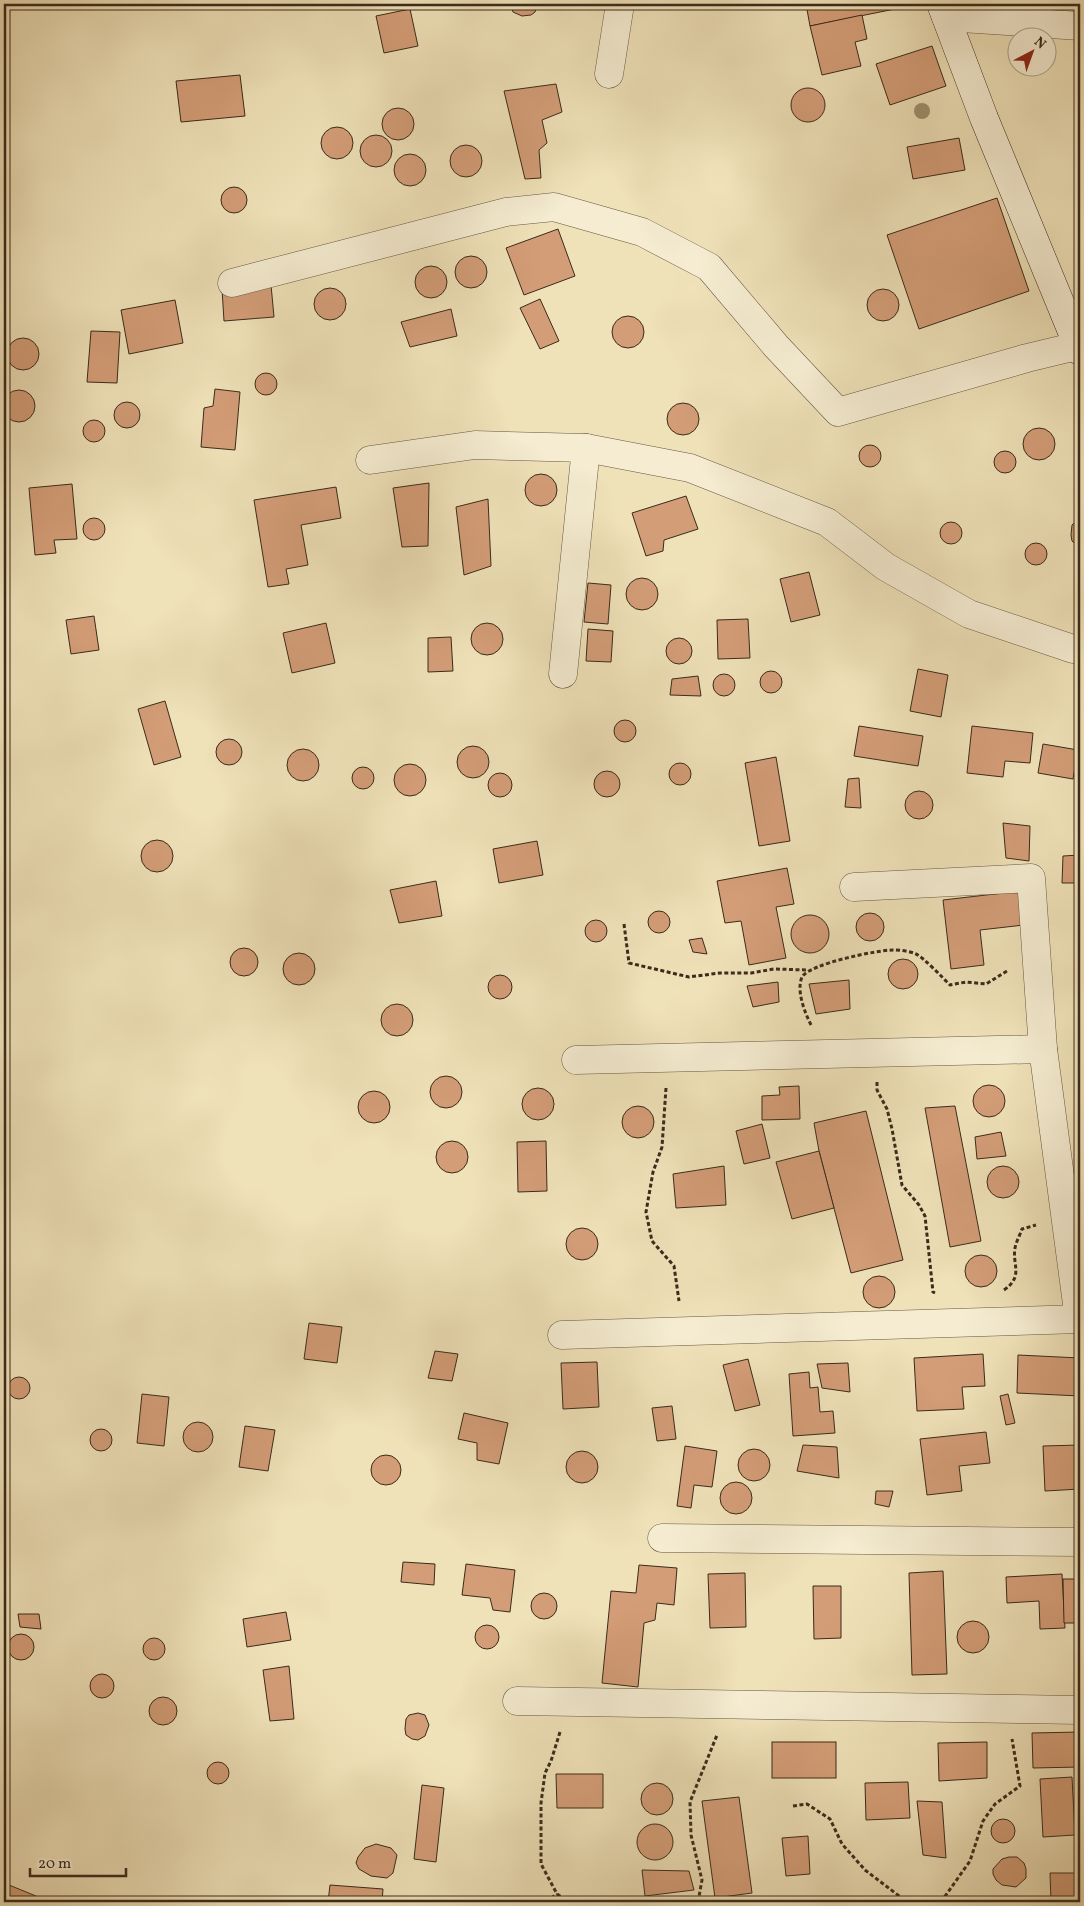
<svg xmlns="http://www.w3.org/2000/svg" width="1084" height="1906" font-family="Vollkorn,serif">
<rect width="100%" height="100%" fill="#efe1b8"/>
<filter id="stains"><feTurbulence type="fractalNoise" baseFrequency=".004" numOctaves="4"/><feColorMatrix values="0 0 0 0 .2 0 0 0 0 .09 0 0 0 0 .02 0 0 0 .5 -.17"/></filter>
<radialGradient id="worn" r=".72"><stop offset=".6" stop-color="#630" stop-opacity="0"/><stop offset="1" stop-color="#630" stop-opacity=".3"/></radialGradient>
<g fill="#d39d77" stroke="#3a2b1b">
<polygon points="510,4 538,4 535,12 531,15 522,16 513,12"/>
<polygon points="806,4 914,4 915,5 810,26"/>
<polygon points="410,9 418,46 384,53 376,16"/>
<polygon points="862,15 867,39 855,42 861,66 822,75 810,26"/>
<polygon points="932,46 946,86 890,105 876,64"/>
<polygon points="240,75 245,116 181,122 176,81"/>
<polygon points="556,84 562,112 542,120 547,143 539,150 541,178 525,179 504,91"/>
<circle cx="808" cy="105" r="17"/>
<circle cx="398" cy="124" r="16"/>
<circle cx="337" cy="143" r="16"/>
<circle cx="376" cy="151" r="16"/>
<polygon points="959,138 965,170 913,179 907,147"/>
<circle cx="466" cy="161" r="16"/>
<circle cx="410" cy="170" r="16"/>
<circle cx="234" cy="200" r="13"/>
<polygon points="997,198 1029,291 919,329 887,235"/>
<polygon points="4,217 7,226 4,236"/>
<polygon points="558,229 575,276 524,295 506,248"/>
<circle cx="471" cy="272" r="16"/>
<circle cx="431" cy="282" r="16"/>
<polygon points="271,285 274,317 224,321 222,289"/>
<circle cx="330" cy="304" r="16"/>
<circle cx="883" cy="305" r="16"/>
<polygon points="540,299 559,341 540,349 520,308"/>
<polygon points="175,300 183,343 129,354 121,310"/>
<polygon points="451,309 457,336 410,347 401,322"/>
<circle cx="628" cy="332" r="16"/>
<polygon points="91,331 120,332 117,383 87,382"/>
<circle cx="23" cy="354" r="16"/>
<circle cx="266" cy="384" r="11"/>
<polygon points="215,389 240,392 235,450 201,447 204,408 213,406"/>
<circle cx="19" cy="406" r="16"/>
<circle cx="127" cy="415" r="13"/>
<circle cx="683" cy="419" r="16"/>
<circle cx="94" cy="431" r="11"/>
<circle cx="1039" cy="444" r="16"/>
<circle cx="870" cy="456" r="11"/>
<circle cx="1005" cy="462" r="11"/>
<circle cx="541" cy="490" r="16"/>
<polygon points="429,483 428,546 402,547 393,488"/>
<polygon points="72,484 77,539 54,540 56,553 35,555 29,488"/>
<polygon points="336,487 341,518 301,525 308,565 286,569 289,584 268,587 254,500"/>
<polygon points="686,496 698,529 664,540 663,551 646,556 632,513"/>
<polygon points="488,499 491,566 464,575 456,507"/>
<polygon points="1080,518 1080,548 1072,541 1071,535 1072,525"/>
<circle cx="94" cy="529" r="11"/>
<circle cx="951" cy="533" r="11"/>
<circle cx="1036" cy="554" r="11"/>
<polygon points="809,572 820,615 791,622 780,579"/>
<circle cx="642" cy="594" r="16"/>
<polygon points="588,583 611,585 608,624 584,622"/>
<polygon points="94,616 99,650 71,654 66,620"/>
<polygon points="748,619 750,658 718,659 717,620"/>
<circle cx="487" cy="639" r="16"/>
<polygon points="326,623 335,663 292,673 283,633"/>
<polygon points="588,629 613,631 611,662 586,661"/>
<polygon points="451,637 453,671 428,672 428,638"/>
<circle cx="679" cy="651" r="13"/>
<polygon points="918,669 948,675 941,717 910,711"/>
<circle cx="771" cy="682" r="11"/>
<circle cx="724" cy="685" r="11"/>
<polygon points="698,676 701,696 670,695 672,679"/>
<polygon points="165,701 181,757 154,765 138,709"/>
<circle cx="625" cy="731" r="11"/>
<polygon points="859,726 923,736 918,766 854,756"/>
<polygon points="972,726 1033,733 1030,763 1005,761 1003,777 967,773"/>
<circle cx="229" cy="752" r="13"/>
<polygon points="1043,744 1078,750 1073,779 1038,773"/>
<circle cx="473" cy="762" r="16"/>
<circle cx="303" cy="765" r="16"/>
<polygon points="776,757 790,841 759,846 745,763"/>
<circle cx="680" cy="774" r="11"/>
<circle cx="410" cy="780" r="16"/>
<circle cx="363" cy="778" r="11"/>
<circle cx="607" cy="784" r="13"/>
<circle cx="500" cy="785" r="12"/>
<polygon points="859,778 861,808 845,807 848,779"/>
<circle cx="919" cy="805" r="14"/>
<polygon points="1003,823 1030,826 1029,861 1006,858"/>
<circle cx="157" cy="856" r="16"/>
<polygon points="537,841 543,875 499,883 493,849"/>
<polygon points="1080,855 1080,883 1062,883 1063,856"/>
<polygon points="787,868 794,904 776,907 786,958 749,965 741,921 725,923 717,881"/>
<polygon points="436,881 442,916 399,923 390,890"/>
<polygon points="1021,891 1024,925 980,930 984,965 951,969 943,900"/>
<circle cx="659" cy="922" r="11"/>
<circle cx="870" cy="927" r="14"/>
<circle cx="810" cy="934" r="19"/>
<circle cx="596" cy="931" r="11"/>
<polygon points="702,938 707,954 693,952 689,940"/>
<circle cx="244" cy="962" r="14"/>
<circle cx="299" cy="969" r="16"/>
<circle cx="903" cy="974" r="15"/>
<circle cx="500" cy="987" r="12"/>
<polygon points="849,980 850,1009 816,1014 809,984"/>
<polygon points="778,982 779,1002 753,1007 747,986"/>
<circle cx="397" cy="1020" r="16"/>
<circle cx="446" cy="1092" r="16"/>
<circle cx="989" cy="1101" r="16"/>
<polygon points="799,1086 800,1119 762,1120 762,1096 780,1095 779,1087"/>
<circle cx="538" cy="1104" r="16"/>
<circle cx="374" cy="1107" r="16"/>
<circle cx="638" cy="1122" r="16"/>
<polygon points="955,1106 981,1241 950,1247 925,1108"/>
<polygon points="866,1111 903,1260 851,1273 819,1151 814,1123"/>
<polygon points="762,1124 770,1158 744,1164 736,1131"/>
<polygon points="1001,1132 1006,1156 977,1159 975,1137"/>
<rect x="1078" y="1132" width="2" height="35"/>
<circle cx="452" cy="1157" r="16"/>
<polygon points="546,1141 547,1191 518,1192 517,1142"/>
<polygon points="819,1151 834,1208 792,1219 776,1162"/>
<circle cx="1003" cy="1182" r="16"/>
<polygon points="724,1166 726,1205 676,1208 673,1174"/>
<circle cx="582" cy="1244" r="16"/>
<circle cx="981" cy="1271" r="16"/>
<circle cx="879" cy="1292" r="16"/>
<polygon points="309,1323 342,1327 337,1363 304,1359"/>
<polygon points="435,1351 458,1354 452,1381 428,1378"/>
<polygon points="983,1354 985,1386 962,1387 964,1409 917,1411 914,1358"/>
<polygon points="1018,1355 1080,1358 1080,1396 1017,1393"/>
<polygon points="748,1359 760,1405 735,1411 723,1365"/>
<polygon points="597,1362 599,1407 563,1409 561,1363"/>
<polygon points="848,1363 850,1392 822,1388 817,1364"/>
<polygon points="809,1372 810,1388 818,1387 820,1412 833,1411 835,1433 793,1436 789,1374"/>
<circle cx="19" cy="1388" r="11"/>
<polygon points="142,1394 169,1397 164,1446 137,1443"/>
<polygon points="1008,1394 1015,1423 1006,1425 1000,1396"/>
<polygon points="672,1406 676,1439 657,1441 652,1408"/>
<polygon points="464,1413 508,1423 499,1464 477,1460 477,1443 458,1439"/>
<circle cx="198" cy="1437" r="15"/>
<polygon points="245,1426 275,1430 268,1471 239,1467"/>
<circle cx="101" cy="1440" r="11"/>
<polygon points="986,1432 990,1463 959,1466 962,1491 927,1495 920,1439"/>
<polygon points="803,1445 837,1447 839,1478 797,1471"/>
<polygon points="1080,1445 1080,1489 1045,1491 1043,1446"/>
<polygon points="685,1446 717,1451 712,1487 694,1485 691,1508 677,1506"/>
<circle cx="754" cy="1465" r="16"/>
<circle cx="582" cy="1467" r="16"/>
<circle cx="386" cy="1470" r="15"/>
<circle cx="736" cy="1498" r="16"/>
<polygon points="876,1491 893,1491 889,1507 875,1504"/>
<polygon points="403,1562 435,1564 434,1585 401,1582"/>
<polygon points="466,1564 515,1570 510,1612 493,1610 490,1598 462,1595"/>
<polygon points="639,1565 677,1568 674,1605 657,1603 655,1620 644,1623 638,1687 602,1683 611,1591 636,1593"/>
<polygon points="943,1571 947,1674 912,1675 909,1573"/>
<polygon points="745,1573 746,1627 710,1628 708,1574"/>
<polygon points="1062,1574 1065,1628 1040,1629 1039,1601 1007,1603 1006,1577"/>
<polygon points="1063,1579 1080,1579 1080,1623 1064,1623"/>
<polygon points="813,1586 841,1586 841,1638 814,1639"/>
<circle cx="544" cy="1606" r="13"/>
<polygon points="286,1612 291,1640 247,1647 243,1619"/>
<polygon points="18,1614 39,1614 41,1629 20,1627"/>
<circle cx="973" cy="1637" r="16"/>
<circle cx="487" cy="1637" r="12"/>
<circle cx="21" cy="1647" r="13"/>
<circle cx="154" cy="1649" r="11"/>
<polygon points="289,1666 294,1719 270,1721 263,1670"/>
<circle cx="102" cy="1686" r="12"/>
<circle cx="163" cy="1711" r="14"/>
<polygon points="418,1713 425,1715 429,1725 425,1736 418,1740 412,1739 406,1735 405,1729 406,1719 409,1715"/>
<polygon points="1080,1732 1080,1767 1033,1768 1032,1733"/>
<rect x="772" y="1742" width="64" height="36"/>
<polygon points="987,1742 987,1778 939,1781 938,1743"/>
<circle cx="218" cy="1773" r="11"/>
<polygon points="556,1774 603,1774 603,1808 557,1808"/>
<polygon points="1072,1777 1075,1835 1043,1837 1040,1779"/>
<polygon points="908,1782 910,1818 866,1820 865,1783"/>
<circle cx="657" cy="1799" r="16"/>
<polygon points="422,1785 444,1788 436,1862 414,1859"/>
<polygon points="739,1797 752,1893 715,1898 702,1801"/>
<polygon points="917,1801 942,1802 946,1858 923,1855"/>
<circle cx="1003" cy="1831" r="12"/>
<circle cx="655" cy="1842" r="18"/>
<polygon points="808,1836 810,1874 786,1876 782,1838"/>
<polygon points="376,1844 391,1848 397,1855 393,1873 387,1878 371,1876 359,1869 356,1863 358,1857 365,1848"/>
<polygon points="1009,1857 1017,1857 1024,1863 1026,1869 1026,1878 1016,1887 1002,1885 996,1880 993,1874 993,1869 1002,1859"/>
<polygon points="642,1870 689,1871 694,1890 645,1896"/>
<polygon points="1050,1873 1080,1873 1080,1902 1051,1902"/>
<polygon points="9,1885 36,1896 34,1902 13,1902 4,1898"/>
<polygon points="330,1885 383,1889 382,1902 328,1902"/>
</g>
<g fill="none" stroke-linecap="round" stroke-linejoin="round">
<g stroke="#675842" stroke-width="29">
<g id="street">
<polyline points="946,17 1080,26"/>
<polyline points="609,74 620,4"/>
<polyline points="232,283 506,212 554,207 642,232 709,267 776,346 838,412 1027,358 1077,346"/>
<polyline points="370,460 475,445 586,448 690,468 827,522 886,567 969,614 1073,649 1080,649"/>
<polyline points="563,674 586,448"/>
<polyline points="854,887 1031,878 1043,1049 1079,1319"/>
<polyline points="576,1060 1043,1049"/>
<polyline points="562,1335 1080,1319"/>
<polyline points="662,1538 1080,1542"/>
<polyline points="517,1701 1080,1710"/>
</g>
</g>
<g stroke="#3a2b1b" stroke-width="29">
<polyline id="secondary" points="941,4 984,118 1080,351"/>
</g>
<g stroke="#3a2b1b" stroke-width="3" stroke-dasharray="4 2.5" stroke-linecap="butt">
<polyline points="624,924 629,963 689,977 720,973 751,973 774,969 808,970"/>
<path d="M811,1025C805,1013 796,991 802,977C809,964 877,950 893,950C899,950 910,951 916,954C923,957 943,978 950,985L966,982L986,984L1007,971"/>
<polyline points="877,1082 877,1090 887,1109 892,1129 902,1185 919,1205 925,1216 933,1292 935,1293"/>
<polyline points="666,1088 662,1147 653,1172 646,1212 652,1241 674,1266 679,1301"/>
<path d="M1004,1290C1024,1276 1012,1265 1015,1248C1016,1242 1020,1235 1022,1229L1036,1225"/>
<polyline points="560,1732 551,1761 545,1773 541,1803 541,1864 557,1894 569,1902"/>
<polyline points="793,1806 807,1804 830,1819 842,1844 865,1870 907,1902"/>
<polyline points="546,1902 557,1894"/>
<polyline points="698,1902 702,1880 691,1835 690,1802 717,1735"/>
<polyline points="941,1902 970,1861 983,1821 995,1804 1020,1786 1012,1739"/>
</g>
<use href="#street" stroke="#f5ecd1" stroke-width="28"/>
<use href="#secondary" stroke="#f5ecd1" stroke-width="28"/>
</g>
<circle fill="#9e9170" cx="922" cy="111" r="8"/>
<rect width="1084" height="1906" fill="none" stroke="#efe1b8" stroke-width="20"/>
<rect x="5" y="5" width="1074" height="1896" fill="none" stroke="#3a2b1b" stroke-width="2.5"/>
<rect x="10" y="10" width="1064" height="1886" fill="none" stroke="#3a2b1b"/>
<g transform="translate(1032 52) rotate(41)"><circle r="24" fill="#f5ecd1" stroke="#aa9f88"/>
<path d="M0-4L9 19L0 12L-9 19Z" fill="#8f2418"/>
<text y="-8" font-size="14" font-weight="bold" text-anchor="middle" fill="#3a2b1b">N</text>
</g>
<path d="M30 1868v8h96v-8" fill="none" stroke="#3a2b1b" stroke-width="2.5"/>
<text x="38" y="1868" font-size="15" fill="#3a2b1b" stroke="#f5ecd1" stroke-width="4" paint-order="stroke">20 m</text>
<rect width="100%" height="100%" filter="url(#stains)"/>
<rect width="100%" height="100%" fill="url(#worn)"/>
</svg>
